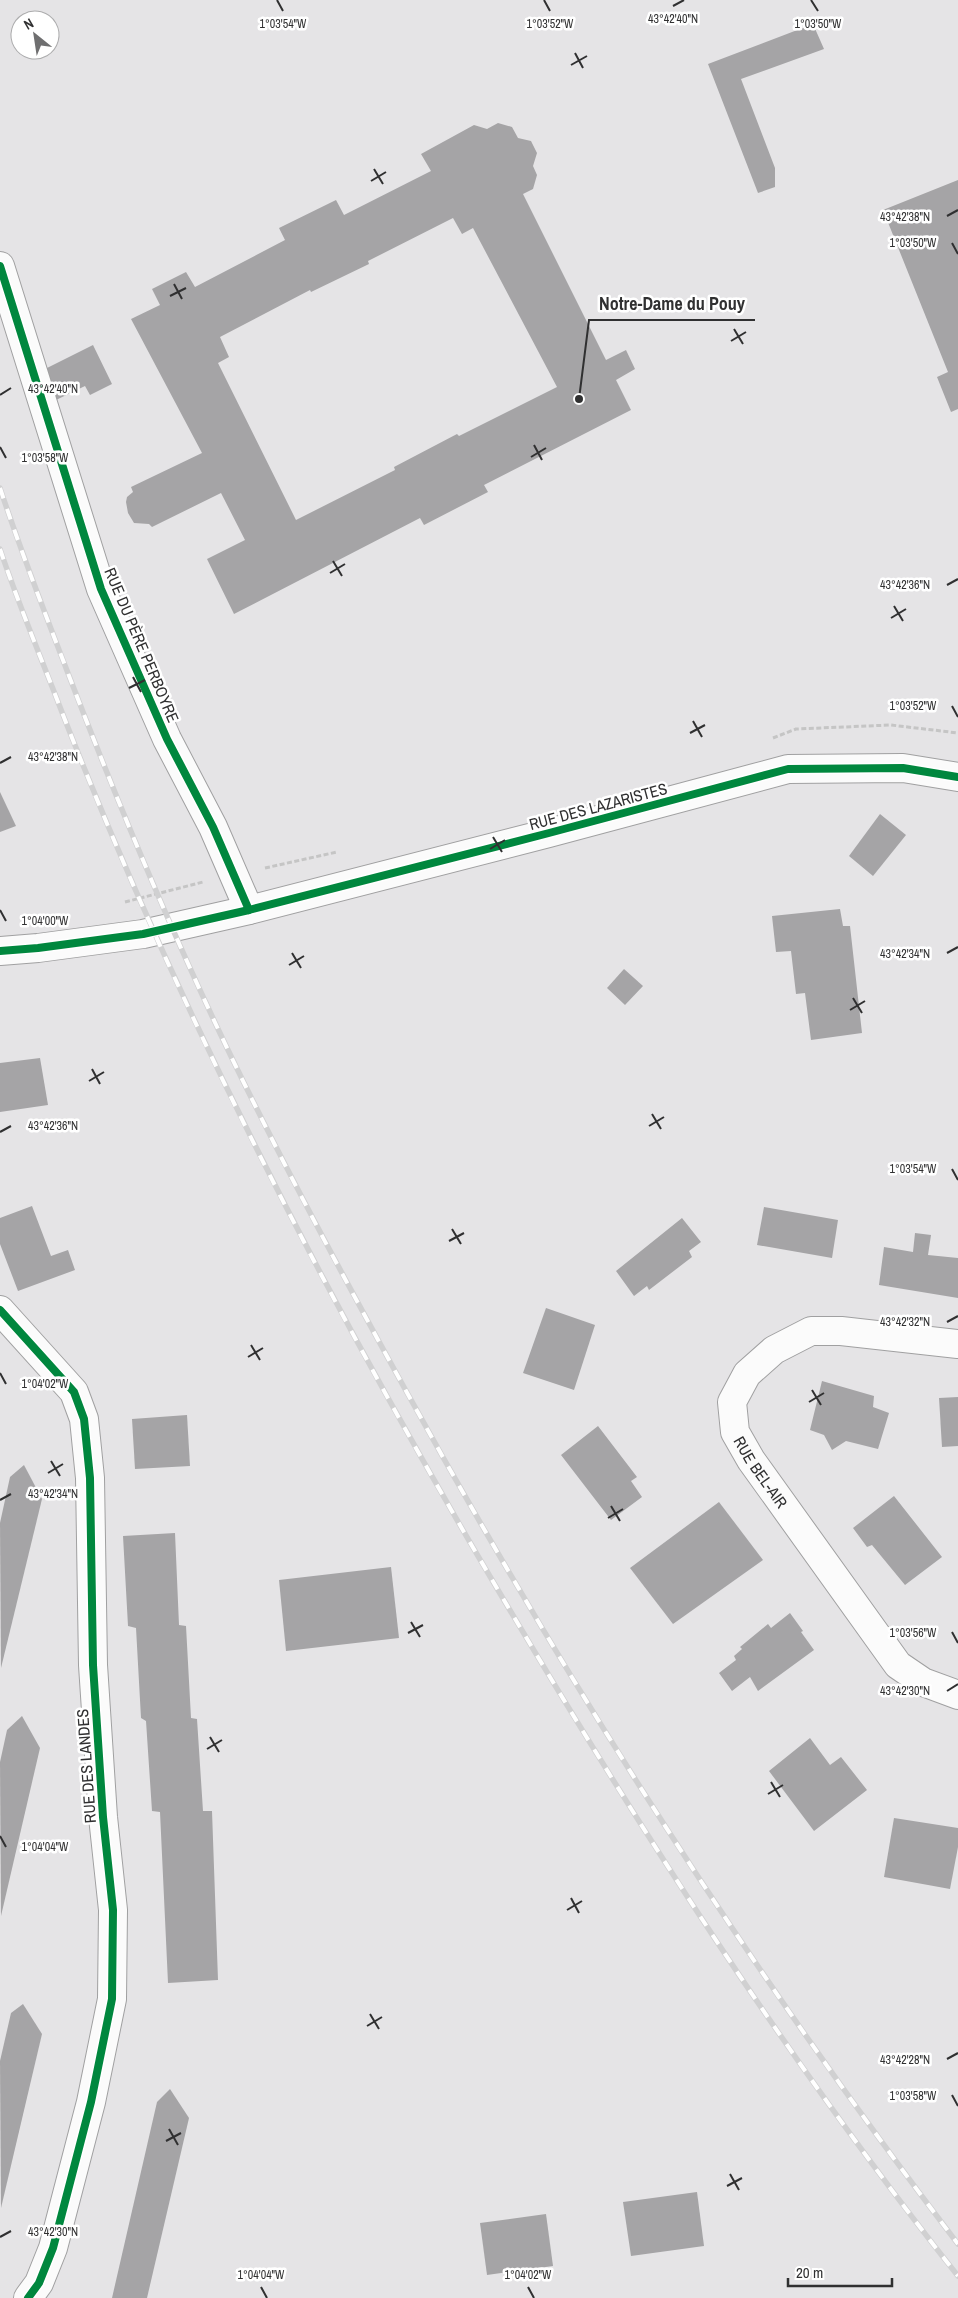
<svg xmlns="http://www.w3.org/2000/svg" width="958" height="2298" font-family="'Archivo Narrow',sans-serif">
<rect width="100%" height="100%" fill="#e5e4e6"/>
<g fill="#a5a4a6" fill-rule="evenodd">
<polygon points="813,24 824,49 741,79 775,168 775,187 758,193 708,64"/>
<path d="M498,123L512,127L518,138L531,141L537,153L533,166L537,175L533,189L523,194L606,360L626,350L635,369L616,380L631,410L484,485L488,492L424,525L420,518L234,614L207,559L245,540L221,493L152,527L149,524L134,523L128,513L126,502L127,497L133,492L131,487L202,453L131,319L160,305L152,289L186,272L195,287L285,240L279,228L336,200L344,215L431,171L421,154L474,125L487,129ZM453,218L462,234L473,228L557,387L459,436L457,434L394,467L395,470L296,520L218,363L229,357L220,337L310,290L311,292L369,264L368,261Z"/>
<polygon points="958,180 958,409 951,412 937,377 948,372 883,210"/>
<polygon points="93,345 112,384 90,395 85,386 56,400 43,370"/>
<polygon points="0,792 16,826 0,832"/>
<polygon points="880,814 906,835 873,876 849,856"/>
<polygon points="840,909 843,926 850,926 862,1033 811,1040 805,993 796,994 791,951 776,952 772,916"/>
<polygon points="624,969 643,986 625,1005 607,988"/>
<polygon points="40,1058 48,1105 0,1112 0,1063"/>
<polygon points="32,1206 51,1256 68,1250 75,1270 18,1291 0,1244 0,1218"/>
<polygon points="764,1207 838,1220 832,1258 757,1245"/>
<polygon points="682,1218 701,1242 689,1251 692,1257 649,1290 647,1286 634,1296 616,1271"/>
<polygon points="915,1233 931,1235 928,1255 958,1258 958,1298 879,1285 884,1247 913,1252"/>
<polygon points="546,1308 595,1325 574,1390 523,1373"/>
<polygon points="822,1381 874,1396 873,1407 889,1413 878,1449 846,1441 832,1450 824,1435 810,1430"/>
<polygon points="958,1397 958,1446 942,1447 939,1398"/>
<polygon points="187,1415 190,1466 135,1469 132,1419"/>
<polygon points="598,1426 637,1477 631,1481 642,1497 611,1520 561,1455"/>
<polygon points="24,1465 42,1499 1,1668 0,1523 10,1477"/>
<polygon points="894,1496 942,1557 905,1585 872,1545 867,1547 853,1528"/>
<polygon points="719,1502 763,1560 673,1624 630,1568"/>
<polygon points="175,1533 179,1625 186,1626 191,1718 197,1719 203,1811 212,1811 218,1980 168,1983 160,1812 152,1811 146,1721 141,1718 136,1628 128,1626 123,1536"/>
<polygon points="391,1567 399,1638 286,1651 279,1580"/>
<polygon points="790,1613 803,1631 801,1632 814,1650 758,1691 750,1677 732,1691 719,1673 736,1660 734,1656 742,1649 740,1647 768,1624 771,1628"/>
<polygon points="22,1716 40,1748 1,1916 0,1762 7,1730"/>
<polygon points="810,1738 830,1765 841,1757 867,1790 814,1831 769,1771"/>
<polygon points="894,1818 958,1828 958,1847 950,1889 884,1877"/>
<polygon points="23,2004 42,2034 1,2208 0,2061 11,2013"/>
<polygon points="170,2089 189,2118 147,2298 112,2298 157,2102"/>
<polygon points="697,2192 704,2246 631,2256 623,2202"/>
<polygon points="546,2214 553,2266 487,2275 480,2223"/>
</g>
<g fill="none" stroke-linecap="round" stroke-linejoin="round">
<g stroke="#a0a0a1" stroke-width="30">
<g id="street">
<polyline points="0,266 101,589 167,739 213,827 249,910"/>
<polyline points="0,951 38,948 143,934 249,910 549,833 788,769 903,768 958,777"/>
<polyline points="0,1310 74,1392 84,1419 90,1478 93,1665 103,1817 113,1910 112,1999 91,2102 53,2248 39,2283 28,2298"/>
<path id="s1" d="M958,1344L841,1331H811L774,1350L747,1374L732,1402L735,1432L751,1460L898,1665L923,1682L958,1695"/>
</g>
</g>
<g stroke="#c5c5c5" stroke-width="3" stroke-dasharray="5 2.5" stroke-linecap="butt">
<polyline points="773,738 796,729 891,725 958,733"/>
<polyline points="265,868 337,852"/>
<polyline points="125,902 203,882"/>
</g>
<use href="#street" stroke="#fbfbfb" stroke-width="28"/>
<g stroke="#d0d0d1" stroke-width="5.5">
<g id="rail">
<path d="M0,488C20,549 43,608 66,668C113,791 163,912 219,1031C276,1152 340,1271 405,1389C569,1687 752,1974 958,2244"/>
<path d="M0,549C16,597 35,643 53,689C173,1002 327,1301 498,1590C638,1827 787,2060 958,2276"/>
</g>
</g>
<use href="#rail" stroke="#fff" stroke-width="4" stroke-dasharray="11" stroke-linecap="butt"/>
<g stroke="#fff" stroke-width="11">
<g id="cycleway">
<polyline points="0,266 101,589 167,739 213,827 249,910"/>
<polyline points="0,951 38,948 143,934 249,910 549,833 788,769 903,768 958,777"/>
<polyline points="0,1310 74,1392 84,1419 90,1478 93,1665 103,1817 113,1910 112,1999 91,2102 53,2248 39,2283 28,2298"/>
</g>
</g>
<use href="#cycleway" stroke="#00873e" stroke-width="8"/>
</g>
<path fill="none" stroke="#303031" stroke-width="2" d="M277,0L283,11M544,0L550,11M811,0L818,11M673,6L684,0M575,53L583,68M571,65L587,56M374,169L383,184M371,181L386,172M947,216L958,210M952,243L958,254M174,284L182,299M170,296L186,288M734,329L743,344M731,341L746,332M0,395L11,388M534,445L542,460M0,447L6,458M531,457L546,448M333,561L342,576M330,573L345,564M947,585L958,579M894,606L903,621M891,618L906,609M133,677L141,692M129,688L145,680M952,706L958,717M693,721L702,737M690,733L705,725M0,763L11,757M493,837L502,852M490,849L505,840M0,910L6,921M292,953L301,968M947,953L958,947M289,965L304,956M853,998L862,1013M850,1010L865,1001M92,1069L100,1084M89,1081L104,1072M652,1114L661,1129M649,1126L664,1117M0,1132L11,1126M952,1169L958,1180M452,1229L461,1244M449,1241L464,1233M947,1322L958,1316M251,1345L260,1360M248,1357L263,1348M0,1373L6,1384M812,1390L821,1405M809,1402L824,1393M51,1461L60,1476M48,1473L63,1464M0,1500L11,1494M611,1506L620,1521M608,1518L623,1509M411,1622L420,1637M952,1632L958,1643M408,1633L423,1625M947,1691L958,1684M210,1737L219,1752M207,1749L222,1740M771,1782L780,1797M768,1794L783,1785M0,1836L6,1847M571,1898L579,1913M567,1910L582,1901M370,2014L379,2029M367,2026L382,2017M947,2059L958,2053M952,2095L958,2106M169,2129L178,2145M166,2141L181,2133M730,2174L739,2190M727,2186L742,2178M0,2237L11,2231M261,2287L267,2298M528,2287L534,2298"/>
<g text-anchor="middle" stroke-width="5" stroke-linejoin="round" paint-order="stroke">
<g font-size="16" fill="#303031" stroke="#fff">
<text transform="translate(142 645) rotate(67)" y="6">RUE DU PÈRE PERBOYRE</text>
<text transform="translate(598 806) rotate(-15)" y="6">RUE DES LAZARISTES</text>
<text dy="6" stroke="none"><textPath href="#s1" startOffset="335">RUE BEL-AIR</textPath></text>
<text transform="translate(86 1766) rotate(-94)" y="6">RUE DES LANDES</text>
</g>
</g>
<g font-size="12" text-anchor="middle" fill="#303031" stroke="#fff" stroke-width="5" stroke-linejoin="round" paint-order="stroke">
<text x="673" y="23">43°42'40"N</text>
<text x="283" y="28">1°03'54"W</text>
<text x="550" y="28">1°03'52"W</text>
<text x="818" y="28">1°03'50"W</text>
<text x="905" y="221">43°42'38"N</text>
<text x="913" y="247">1°03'50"W</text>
<text x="53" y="393">43°42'40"N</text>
<text x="45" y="462">1°03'58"W</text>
<text x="905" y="589">43°42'36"N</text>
<text x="913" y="710">1°03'52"W</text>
<text x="53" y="761">43°42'38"N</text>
<text x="45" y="925">1°04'00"W</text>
<text x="905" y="958">43°42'34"N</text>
<text x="53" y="1130">43°42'36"N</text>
<text x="913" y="1173">1°03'54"W</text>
<text x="905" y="1326">43°42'32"N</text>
<text x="45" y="1388">1°04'02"W</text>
<text x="53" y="1498">43°42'34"N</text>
<text x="913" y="1637">1°03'56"W</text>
<text x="905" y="1695">43°42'30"N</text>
<text x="45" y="1851">1°04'04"W</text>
<text x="905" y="2064">43°42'28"N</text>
<text x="913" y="2100">1°03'58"W</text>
<text x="53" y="2236">43°42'30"N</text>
<text x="261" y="2279">1°04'04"W</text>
<text x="528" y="2279">1°04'02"W</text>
</g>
<path fill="none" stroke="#303031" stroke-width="2" d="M579 399L589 320H755"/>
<circle fill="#303031" stroke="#fff" stroke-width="2" cx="579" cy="399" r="5"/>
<g font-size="18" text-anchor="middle" font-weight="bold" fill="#303031" stroke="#fff" stroke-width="5" stroke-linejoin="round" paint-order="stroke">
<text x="672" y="310">Notre-Dame du Pouy</text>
</g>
<g transform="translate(35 35) rotate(330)"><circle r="24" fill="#ffffff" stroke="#acacad"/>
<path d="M0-4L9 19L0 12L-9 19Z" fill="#6f6f70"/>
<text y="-8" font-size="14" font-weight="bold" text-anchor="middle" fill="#303031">N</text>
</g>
<path d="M788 2278v8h104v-8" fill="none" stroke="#303031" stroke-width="2.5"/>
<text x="796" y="2278" font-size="15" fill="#303031" stroke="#ffffff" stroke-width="4" paint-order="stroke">20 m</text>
</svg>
